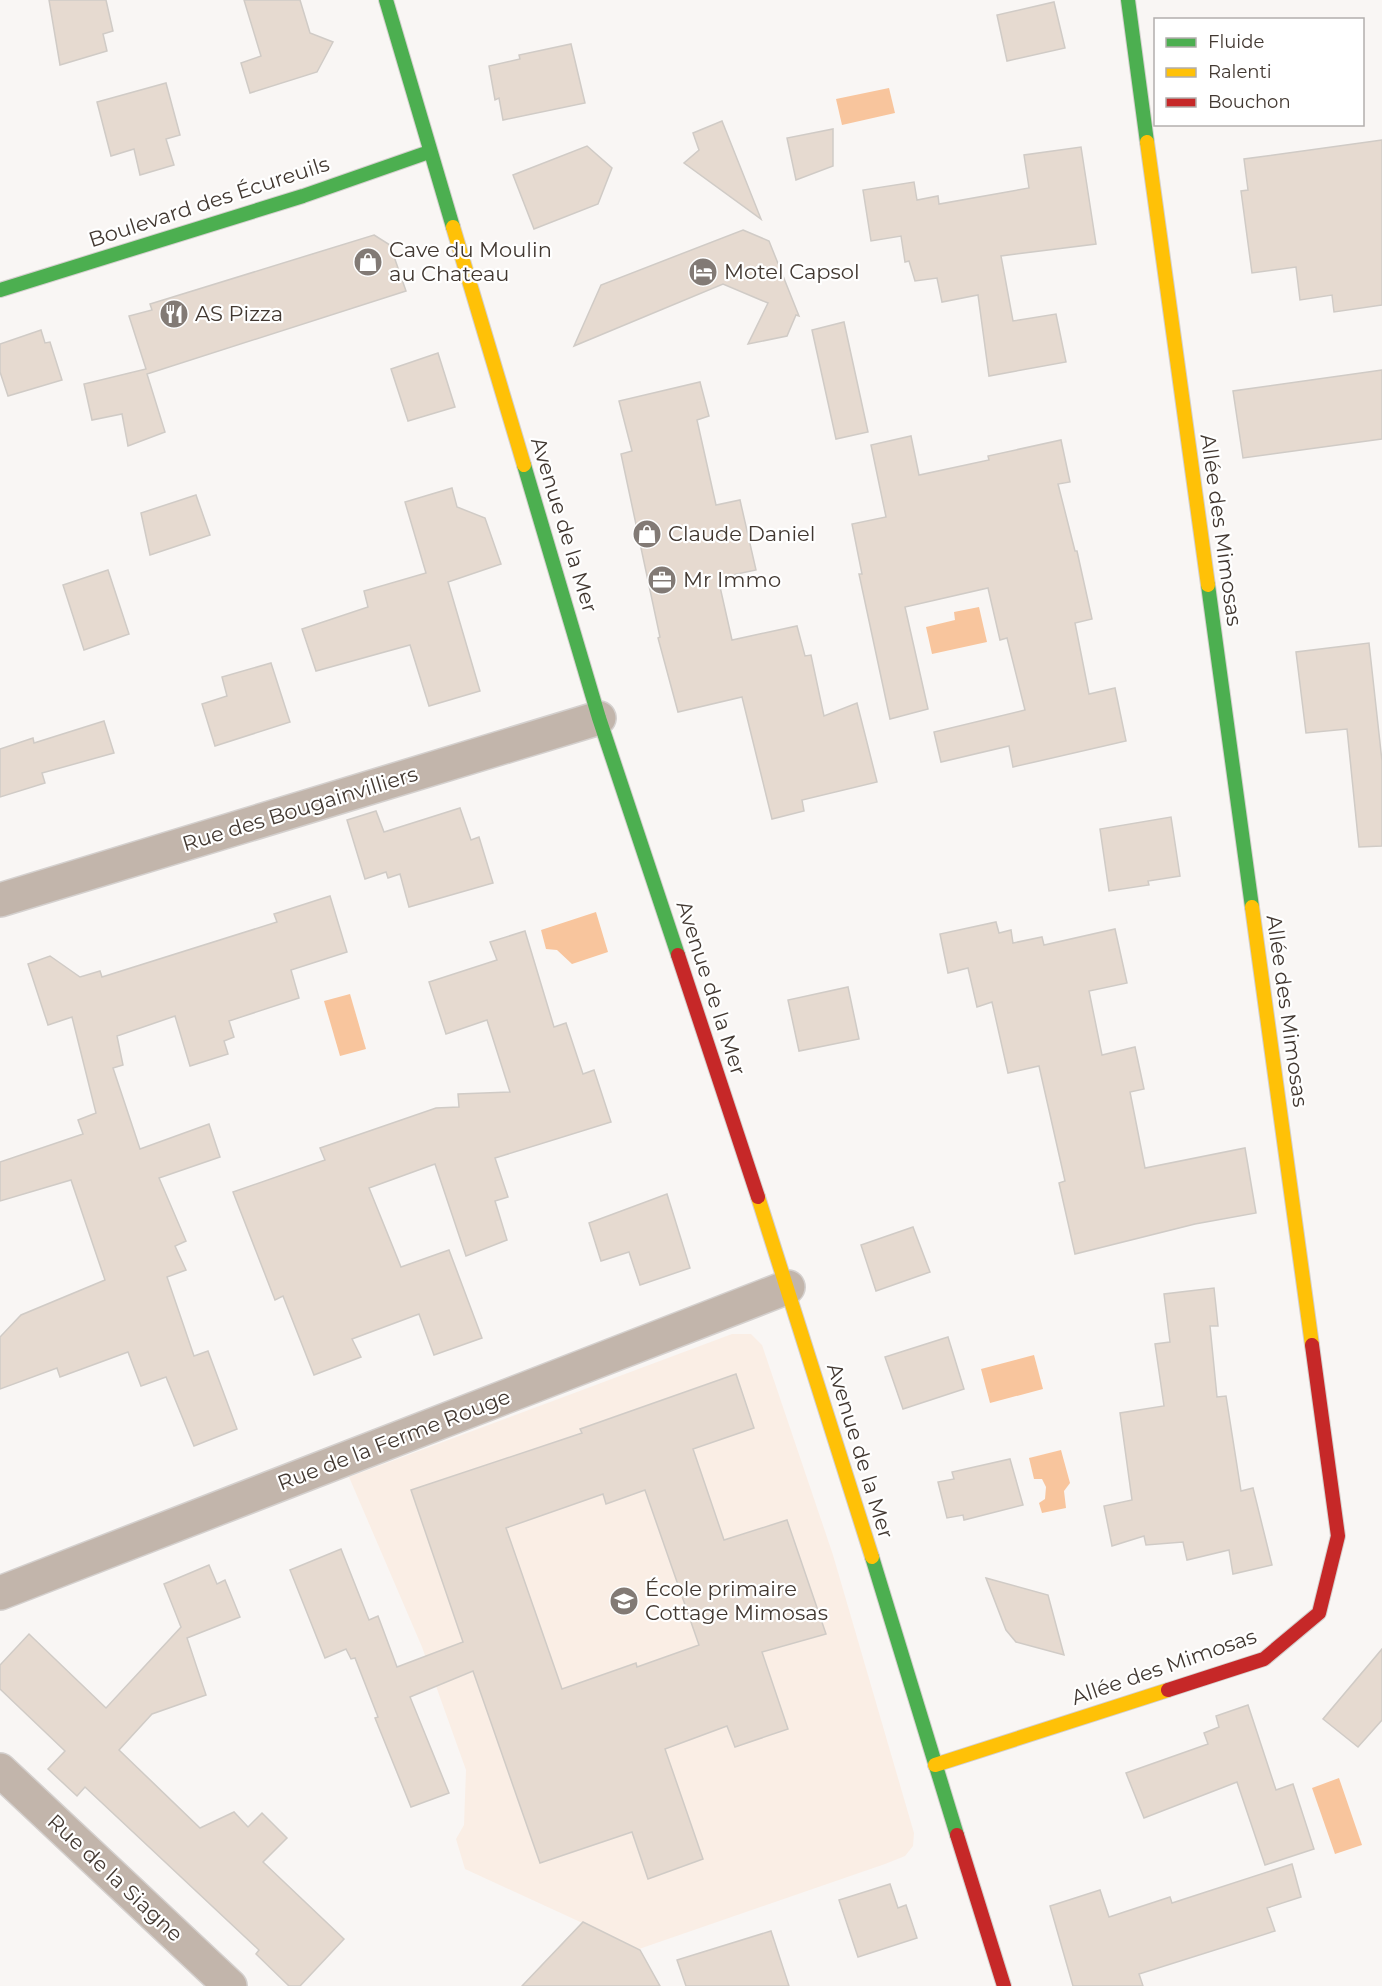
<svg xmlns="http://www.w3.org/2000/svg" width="1382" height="1986" font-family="Montserrat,sans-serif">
<rect width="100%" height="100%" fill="#f9f6f4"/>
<polygon fill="#faeee5" points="732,1334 751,1334 762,1345 833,1555 914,1833 913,1846 905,1856 885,1864 639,1949 465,1869 456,1839 464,1825 466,1770 422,1647 349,1477"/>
<g fill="#f8c59d">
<polygon points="889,88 895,113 842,125 836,99"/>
<polygon points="979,607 987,642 932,654 926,627 955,620 954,612"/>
<polygon points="596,912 608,952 572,964 557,950 546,949 541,930"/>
<polygon points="350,994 366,1049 340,1056 324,1001"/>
<polygon points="1034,1355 1043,1389 990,1403 981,1369"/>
<polygon points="1061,1450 1070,1483 1064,1491 1066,1508 1042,1513 1039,1503 1045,1499 1046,1487 1042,1479 1034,1479 1029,1458"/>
<polygon points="1339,1778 1362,1845 1335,1854 1312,1788"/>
</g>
<g fill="#e6dad0" stroke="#d0cbc6" stroke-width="1.5" fill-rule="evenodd">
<polygon points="49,0 106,0 113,31 103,34 107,51 60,65"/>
<polygon points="244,0 300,0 310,33 333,42 317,72 250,93 241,63 261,56"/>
<polygon points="1054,2 1065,48 1007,61 997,15"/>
<polygon points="571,44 585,103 503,120 499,98 495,100 489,66 520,59 519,55"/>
<polygon points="166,83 180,135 166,139 174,165 140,175 134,149 111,156 97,102"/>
<polygon points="722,121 761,219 684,163 699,150 693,133"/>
<polygon points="833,129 833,166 796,180 787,138"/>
<polygon points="1382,140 1382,305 1334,312 1332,295 1300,300 1296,267 1252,273 1241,191 1248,190 1244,159"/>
<polygon points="587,146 612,168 598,204 534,229 513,175"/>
<polygon points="1081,147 1096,244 1001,256 1013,321 1056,314 1066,362 989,376 978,295 942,302 937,278 915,281 909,261 905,262 901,236 871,241 863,190 914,182 917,200 938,196 939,204 1029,188 1024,155"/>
<polygon points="743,230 769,241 799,316 796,315 787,336 748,344 768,303 723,284 574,346 601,285"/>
<polygon points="374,235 390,245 406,291 147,374 165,432 128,446 122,414 92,420 84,384 146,369 129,316 152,310 150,304"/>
<polygon points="844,322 868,432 836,439 812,330"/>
<polygon points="41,330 45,343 50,342 62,380 8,396 0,372 0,344"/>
<polygon points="438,353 455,407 408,421 391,369"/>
<polygon points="1382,370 1382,439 1243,458 1233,391"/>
<polygon points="700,382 709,416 697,420 716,505 740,500 756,570 718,578 732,640 797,626 805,656 811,655 824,716 857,703 877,782 802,800 804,811 772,819 742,697 678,712 658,638 660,637 621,454 632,451 619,401"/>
<polygon points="911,436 919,475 989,460 988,456 1061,440 1070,482 1058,484 1075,551 1077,551 1092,619 1075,623 1089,694 1115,688 1126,741 1013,767 1009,746 941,762 934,732 1025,710 1007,638 1000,640 988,588 905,607 928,709 890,719 859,574 862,574 852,524 886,517 871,445"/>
<polygon points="452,488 457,507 485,518 501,564 448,582 480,691 429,706 410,645 316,671 302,629 368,607 364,591 426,573 405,502"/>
<polygon points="196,495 210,535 150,555 141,513"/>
<polygon points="108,570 129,634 84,650 63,585"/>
<polygon points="1369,643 1382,761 1382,846 1359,847 1347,729 1306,733 1296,652"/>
<polygon points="271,663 290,722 215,746 202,704 227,696 222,677"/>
<polygon points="104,721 114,753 42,773 45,783 0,797 0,749 33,738 34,743"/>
<polygon points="460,808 471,840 479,837 493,883 409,907 400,874 388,878 386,872 365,879 347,820 376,811 384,832"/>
<polygon points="1171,817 1180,876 1148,881 1149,885 1109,891 1100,829"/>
<polygon points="330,896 347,952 291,970 299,998 229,1021 234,1037 224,1041 228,1054 190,1066 175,1016 117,1036 123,1065 113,1068 140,1149 209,1124 220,1157 159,1178 186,1241 175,1246 186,1270 167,1277 194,1356 208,1351 237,1429 194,1446 166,1377 141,1386 128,1352 60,1377 57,1368 0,1389 0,1337 21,1315 105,1280 71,1180 0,1201 0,1162 83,1134 78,1120 96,1113 72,1017 48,1025 28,964 50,956 80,977 100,971 102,977 277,922 274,914"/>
<polygon points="996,922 999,933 1011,930 1013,943 1042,937 1044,945 1115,929 1127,983 1089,991 1102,1055 1135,1047 1144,1089 1130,1092 1145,1168 1245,1148 1256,1213 1195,1224 1075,1254 1059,1183 1065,1181 1039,1066 1008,1073 992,1002 977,1007 968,968 948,973 940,934"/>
<polygon points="525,931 554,1027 566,1023 583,1074 594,1070 611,1122 495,1158 508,1197 495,1201 507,1240 466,1256 435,1164 369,1188 401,1267 449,1250 482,1338 434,1355 419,1314 352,1339 361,1357 314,1375 283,1296 275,1300 233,1192 325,1160 320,1148 436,1108 459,1107 458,1094 510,1092 487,1020 446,1034 429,982 497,960 490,942"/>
<polygon points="848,987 859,1039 799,1051 788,1000"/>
<polygon points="667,1194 690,1268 640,1285 629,1252 601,1261 589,1223"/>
<polygon points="913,1227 930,1272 876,1291 861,1245"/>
<polygon points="1214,1288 1218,1326 1210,1326 1217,1397 1226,1396 1241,1491 1253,1488 1272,1565 1233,1574 1229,1550 1187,1560 1183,1542 1146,1545 1144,1536 1112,1546 1104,1506 1132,1500 1120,1413 1164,1406 1155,1344 1170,1342 1164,1294"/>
<polygon points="948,1337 964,1389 903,1409 885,1357"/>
<path d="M736,1374L754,1428L693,1449L724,1540L787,1520L826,1634L762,1652L788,1729L735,1747L727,1726L665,1749L703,1859L648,1879L632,1832L540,1863L473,1671L410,1697L449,1793L411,1807L375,1718L378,1717L355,1658L351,1659L346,1649L325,1658L290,1570L341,1549L369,1620L378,1616L397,1667L463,1642L411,1490L582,1433L580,1429ZM645,1490L699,1645L637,1667L636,1663L562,1689L506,1528L603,1494L606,1504Z"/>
<polygon points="1010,1459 1023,1505 964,1520 963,1515 947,1518 938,1482 954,1479 952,1472"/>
<polygon points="209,1565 217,1584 225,1580 240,1617 187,1638 206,1695 152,1714 119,1750 200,1828 234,1812 248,1827 262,1813 287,1838 263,1862 344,1939 300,1986 289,1986 256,1954 259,1950 85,1787 77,1796 48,1769 65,1751 0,1689 0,1665 29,1634 106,1708 181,1627 164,1584"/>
<polygon points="986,1578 1048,1595 1064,1655 1016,1642 1006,1630"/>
<polygon points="1382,1649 1382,1720 1358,1747 1323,1719"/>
<polygon points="1248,1705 1276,1790 1293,1784 1314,1849 1265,1865 1237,1782 1144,1818 1126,1773 1208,1744 1204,1733 1219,1727 1216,1716"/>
<polygon points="1292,1864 1301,1897 1267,1908 1275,1931 1139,1974 1143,1986 1073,1986 1050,1906 1100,1890 1109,1917 1170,1897 1172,1903"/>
<polygon points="890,1884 898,1908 906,1905 917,1938 858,1957 839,1900"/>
<polygon points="583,1922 640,1950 660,1986 522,1986"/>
<polygon points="771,1931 789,1986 686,1986 677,1960"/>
</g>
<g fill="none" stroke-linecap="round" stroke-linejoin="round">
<g stroke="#d4d0ce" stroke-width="36">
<g id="street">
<polyline points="0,900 599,718"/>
<polyline points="0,1593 788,1287"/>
<polyline points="0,1770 230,1986"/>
</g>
</g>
<g stroke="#d4d0ce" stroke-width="16">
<g id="fast">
<polyline points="386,0 453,227"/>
<polyline points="1128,0 1147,142"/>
<polyline points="0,290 303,196 429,152"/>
<polyline points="524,465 599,718 678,955"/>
<polyline points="1208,585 1252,907"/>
<polyline points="872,1557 957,1835"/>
</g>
</g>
<g stroke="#d4d0ce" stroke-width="16">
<g id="slow">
<polyline points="1147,142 1208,585"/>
<polyline points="453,227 524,465"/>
<polyline points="1252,907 1312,1345"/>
<polyline points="758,1197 872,1557"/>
<polyline points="935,1765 1168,1690"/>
</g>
</g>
<g stroke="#d4d0ce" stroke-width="16">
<g id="jam">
<polyline points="678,955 758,1197"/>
<polyline points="1168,1690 1264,1659 1319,1613 1338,1536 1312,1345"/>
<polyline points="957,1835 1004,1986"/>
</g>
</g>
<use href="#street" stroke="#c2b5ab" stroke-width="33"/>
<use href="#fast" stroke="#4caf50" stroke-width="14"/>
<use href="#slow" stroke="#ffc107" stroke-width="14"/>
<use href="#jam" stroke="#c62828" stroke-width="14"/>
</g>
<defs>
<g id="shop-disc" transform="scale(1.5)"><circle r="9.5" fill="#827a75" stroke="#fff"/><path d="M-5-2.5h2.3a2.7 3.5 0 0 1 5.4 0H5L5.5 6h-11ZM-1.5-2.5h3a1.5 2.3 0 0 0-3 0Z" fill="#fff"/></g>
<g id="hotel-disc" transform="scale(1.5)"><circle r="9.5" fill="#827a75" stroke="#fff"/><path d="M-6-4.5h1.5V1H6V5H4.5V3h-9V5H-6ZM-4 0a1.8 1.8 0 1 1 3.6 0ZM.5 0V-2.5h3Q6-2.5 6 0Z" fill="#fff"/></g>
<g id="restaurant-disc" transform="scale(1.5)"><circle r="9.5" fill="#827a75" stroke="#fff"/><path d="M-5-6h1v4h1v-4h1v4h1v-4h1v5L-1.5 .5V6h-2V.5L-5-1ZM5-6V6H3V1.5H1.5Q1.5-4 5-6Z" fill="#fff"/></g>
<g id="office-disc" transform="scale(1.5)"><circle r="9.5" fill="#827a75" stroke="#fff"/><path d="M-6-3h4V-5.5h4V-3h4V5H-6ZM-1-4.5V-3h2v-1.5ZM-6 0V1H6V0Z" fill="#fff"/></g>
<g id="school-disc" transform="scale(1.5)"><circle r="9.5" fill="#827a75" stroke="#fff"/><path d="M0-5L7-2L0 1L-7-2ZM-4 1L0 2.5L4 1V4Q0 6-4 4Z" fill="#fff"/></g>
</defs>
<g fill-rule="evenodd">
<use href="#shop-disc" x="368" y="262"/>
<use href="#hotel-disc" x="703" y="272"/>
<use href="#restaurant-disc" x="174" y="314"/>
<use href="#shop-disc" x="647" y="534"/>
<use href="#office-disc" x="662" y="580"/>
<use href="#school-disc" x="624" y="1601"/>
</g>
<g text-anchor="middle" stroke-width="4.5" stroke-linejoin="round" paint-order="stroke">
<g font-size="21" fill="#423831" stroke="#fff">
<text transform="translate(209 202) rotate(-18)" y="7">Boulevard des Écureuils</text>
<text transform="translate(564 525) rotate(73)" y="7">Avenue de la Mer</text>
<text transform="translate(1221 530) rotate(82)" y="7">Allée des Mimosas</text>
<text transform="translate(300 809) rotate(-17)" y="7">Rue des Bougainvilliers</text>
<text transform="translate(711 988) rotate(72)" y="7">Avenue de la Mer</text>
<text transform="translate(1287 1011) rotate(82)" y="7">Allée des Mimosas</text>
<text transform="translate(394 1440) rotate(-21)" y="7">Rue de la Ferme Rouge</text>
<text transform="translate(860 1451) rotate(73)" y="7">Avenue de la Mer</text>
<text transform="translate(1164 1667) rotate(-19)" y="7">Allée des Mimosas</text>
<text transform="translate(115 1878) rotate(43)" y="7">Rue de la Siagne</text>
</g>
<g font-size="21" fill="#423831" stroke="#fff" text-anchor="start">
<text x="389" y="257">Cave du Moulin<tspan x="389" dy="24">au Chateau</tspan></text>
<text x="724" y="279">Motel Capsol</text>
<text x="195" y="321">AS Pizza</text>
<text x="668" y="541">Claude Daniel</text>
<text x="683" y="587">Mr Immo</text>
<text x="645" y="1596">École primaire<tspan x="645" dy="24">Cottage Mimosas</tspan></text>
</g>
</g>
<rect x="1154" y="18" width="210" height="108" fill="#ffffff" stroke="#b3afad" stroke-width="1.5"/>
<rect x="1166" y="38" width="30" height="9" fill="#4caf50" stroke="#b3afad" stroke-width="1.5"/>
<text x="1208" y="48" font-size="18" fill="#423831">Fluide</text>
<rect x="1166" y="68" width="30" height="9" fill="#ffc107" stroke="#b3afad" stroke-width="1.5"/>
<text x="1208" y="78" font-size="18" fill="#423831">Ralenti</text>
<rect x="1166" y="98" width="30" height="9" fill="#c62828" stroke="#b3afad" stroke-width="1.5"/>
<text x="1208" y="108" font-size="18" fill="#423831">Bouchon</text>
</svg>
